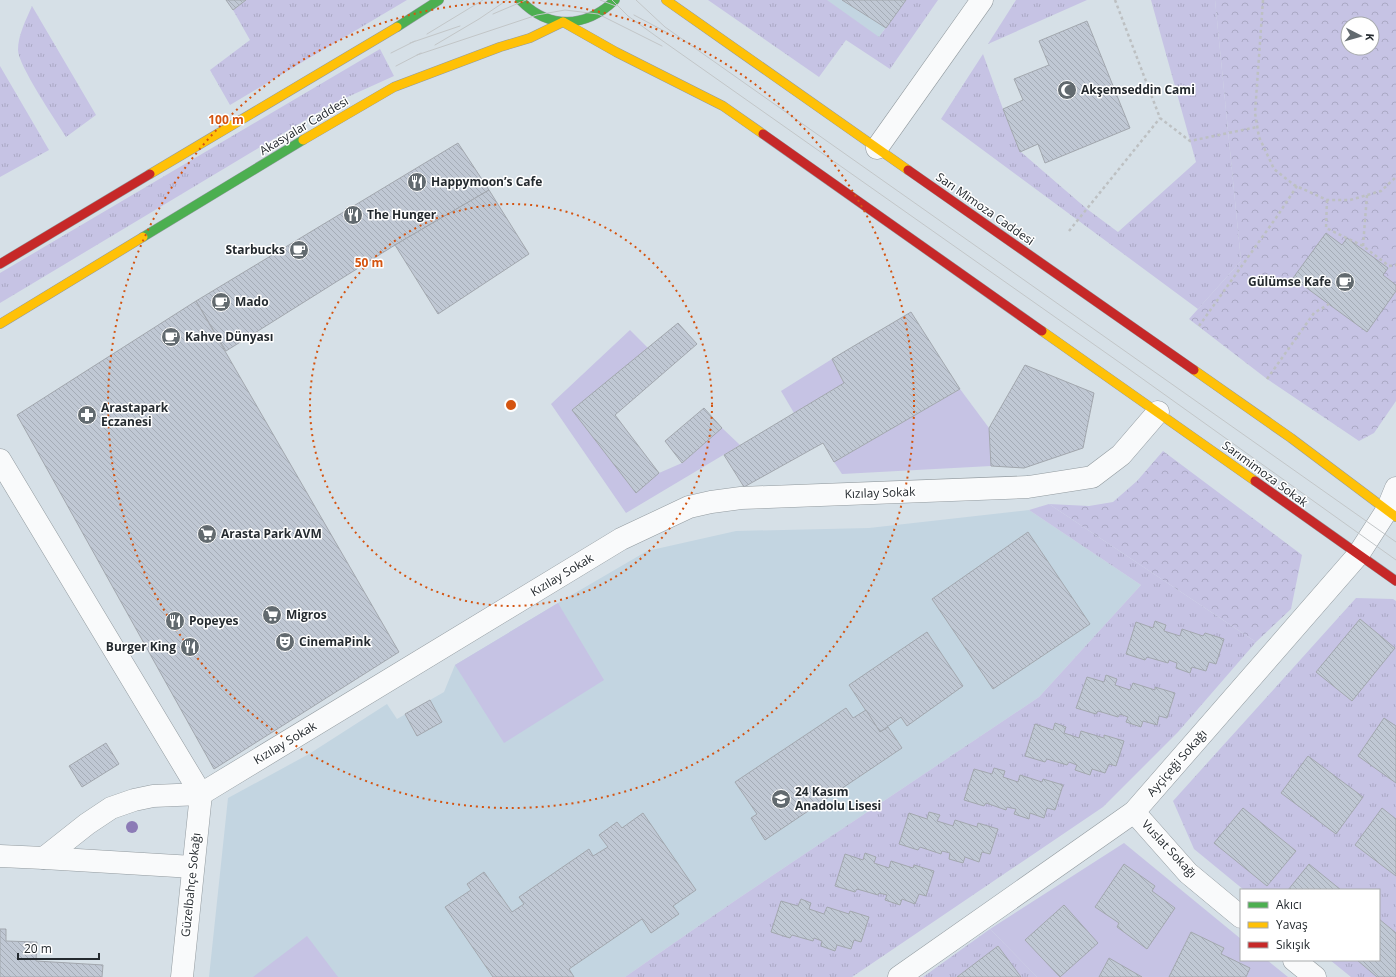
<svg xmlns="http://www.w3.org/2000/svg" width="1396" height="977" font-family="'Open Sans',sans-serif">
<defs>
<pattern id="grass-tufts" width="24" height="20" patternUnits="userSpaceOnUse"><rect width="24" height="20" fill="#c6c3e4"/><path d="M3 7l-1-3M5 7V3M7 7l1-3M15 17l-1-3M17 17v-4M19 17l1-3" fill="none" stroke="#aaa8c4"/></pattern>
<pattern id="park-crowns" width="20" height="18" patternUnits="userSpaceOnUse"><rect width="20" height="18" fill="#c6c3e4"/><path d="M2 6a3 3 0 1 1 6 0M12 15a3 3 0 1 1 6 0" fill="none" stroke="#aaa8c4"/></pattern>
<pattern id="building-back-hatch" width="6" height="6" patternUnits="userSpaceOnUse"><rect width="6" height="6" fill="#c0c8d4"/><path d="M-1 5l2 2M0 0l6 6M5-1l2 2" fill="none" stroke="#a5acb6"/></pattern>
</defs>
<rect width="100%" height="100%" fill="#d6e0e7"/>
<g fill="#c3d5e1">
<polygon points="788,0 906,0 867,53"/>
<polygon points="1029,510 1141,585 1039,697 736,900 625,977 209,977 228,798 309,754 387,704 397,719 444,692 455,665 558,603 647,551 736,531 869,528"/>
</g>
<g fill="url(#grass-tufts)">
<polygon points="246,0 407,0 230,105 210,70 250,40 233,10"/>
<polygon points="708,0 827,0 879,37 906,0 938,0 890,69 846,40 819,77"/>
<polygon points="1016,0 1087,0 988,44"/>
<polygon points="1151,0 1215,0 1241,261 1198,309 941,119 983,54 1003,109 1021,152 1087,209 1118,232 1196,162"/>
<path d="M32,6L96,115L66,137C56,121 18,65 18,50C18,35 26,20 32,6Z"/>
<polygon points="380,49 394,76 332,104 0,303 0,273"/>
<polygon points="0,66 49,150 0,177"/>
<polygon points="1049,504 1256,642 1178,732 1103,807 852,977 625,977 736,900 1039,697 1141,585 1029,510"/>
<polygon points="1356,598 1393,599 1396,601 1396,977 1351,977 1330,960 1379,960 1379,890 1244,890 1194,849 1173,801"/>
<polygon points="990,929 1037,977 923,977"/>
</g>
<g fill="url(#park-crowns)" fill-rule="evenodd">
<path d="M1215,0H1396V401L1374,433L1359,441L1267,379L1189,319L1241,261ZM1348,24H1372V48H1348Z"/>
<polygon points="1163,451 1302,555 1291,609 1256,642 1049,504 1089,506 1113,502 1137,481"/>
</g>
<g fill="#c6c3e4">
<polygon points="630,330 648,348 572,410 636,492 659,473 682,463 722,428 740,445 626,513 551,404"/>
<polygon points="832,359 844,383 794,413 781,391"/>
<polygon points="960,389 989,428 991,466 842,474 834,462"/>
<polygon points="558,603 604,680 504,743 455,665"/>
<polygon points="1124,843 1241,939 1241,960 1267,960 1288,977 1037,977 990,929"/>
<polygon points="307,936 338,977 253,977"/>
</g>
<g fill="url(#building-back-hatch)" stroke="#a2a7ae">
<polygon points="226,0 246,0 233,10"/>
<polygon points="842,0 906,0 886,28"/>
<polygon points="1087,21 1130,128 1045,163 1038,144 1020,152 1003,109 1023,100 1014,79 1049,65 1039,41"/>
<polygon points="458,143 489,190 395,245 226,351 196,301"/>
<polygon points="489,190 529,254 438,314 395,245"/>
<polygon points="1326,233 1342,245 1347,238 1388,268 1383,275 1396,285 1396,291 1367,332 1293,278"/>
<polygon points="196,301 399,652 214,769 17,415"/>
<polygon points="911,312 960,389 834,462 823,443 744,487 724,455 844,383 832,359"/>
<polygon points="678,323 697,344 615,415 659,473 636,493 572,410"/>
<polygon points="1025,365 1094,393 1083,448 1024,468 991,466 989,428"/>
<polygon points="704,408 722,428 682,463 665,441"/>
<polygon points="1028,532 1090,624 993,689 932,599"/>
<polygon points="1360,619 1395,648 1352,701 1316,672"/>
<polygon points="1155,621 1166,625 1164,631 1180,636 1182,629 1203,636 1205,633 1224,639 1216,664 1209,662 1206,671 1192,667 1190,673 1176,668 1177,663 1169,660 1168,663 1147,657 1145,660 1126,654 1136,622 1153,628"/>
<polygon points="927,632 963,686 907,726 901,717 880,732 849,685"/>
<polygon points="1106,675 1117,679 1115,685 1130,690 1133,683 1155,690 1155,687 1175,693 1167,718 1159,716 1157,725 1143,721 1141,727 1126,722 1128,717 1120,714 1118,717 1098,711 1096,714 1076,708 1087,677 1104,682"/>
<polygon points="430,700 442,722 417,736 405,714"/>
<polygon points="846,708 853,718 866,710 880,732 888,727 902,748 765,840 751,818 757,814 735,782"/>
<polygon points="1384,718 1396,726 1396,783 1358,756"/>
<polygon points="1055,723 1066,727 1064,733 1079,738 1081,731 1104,738 1104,735 1124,741 1116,766 1109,764 1105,773 1092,769 1090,775 1075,770 1077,765 1069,762 1067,765 1047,759 1045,762 1025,756 1035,724 1053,730"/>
<polygon points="106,743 119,764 82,787 69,766"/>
<polygon points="1308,756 1363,797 1336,834 1281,793"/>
<polygon points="994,768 1005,771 1003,777 1018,782 1020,775 1042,782 1043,779 1063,785 1055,810 1047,808 1044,818 1030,813 1029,819 1014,814 1016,809 1007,807 1006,810 986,803 984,806 964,800 974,769 992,774"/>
<polygon points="1243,808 1296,851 1267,886 1214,843"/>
<polygon points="1382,808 1396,819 1396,876 1355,845"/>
<polygon points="929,812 940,815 937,821 953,826 955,820 977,827 978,823 998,829 990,854 982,852 979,862 965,857 963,863 949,859 950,853 942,851 941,854 920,847 918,850 899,844 909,813 927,819"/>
<polygon points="643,813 696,890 673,906 679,914 651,933 642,919 569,969 574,977 493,977 445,907 471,890 467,884 484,872 512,912 524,904 519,897 589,849 593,856 608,847 599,835 617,822 622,828"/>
<polygon points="865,853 876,857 874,863 889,868 891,861 913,868 914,865 934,871 926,896 919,894 915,904 902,899 900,905 885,900 887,895 879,893 878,895 857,889 855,892 835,886 845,854 863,860"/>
<polygon points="1124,864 1155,886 1152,891 1175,908 1147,949 1117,927 1119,923 1095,907"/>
<polygon points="1309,864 1341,890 1288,890"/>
<polygon points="801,899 811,903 809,909 824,914 827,907 849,914 850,911 869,917 861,942 854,940 851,949 837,945 835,951 821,946 822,941 814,938 813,941 792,935 790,938 771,932 781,901 798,906"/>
<polygon points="1064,905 1098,943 1060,977 1025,940"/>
<polygon points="1379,919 1396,933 1396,977 1377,977 1357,960 1379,960"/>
<polygon points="0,929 6,929 6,941 37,942 36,961 103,965 102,977 0,977"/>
<polygon points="1191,932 1224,948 1221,954 1250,968 1246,977 1169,977"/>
<polygon points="998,946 1021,977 957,977"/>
<polygon points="1109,958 1142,977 1099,977"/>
</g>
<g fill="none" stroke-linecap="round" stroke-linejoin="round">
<g stroke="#929a9f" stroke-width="23">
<g id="street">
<polyline points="877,148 982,0"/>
<polyline points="0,460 201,794 182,977"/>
<polyline points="1134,812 1188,873 1241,917"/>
<polyline points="0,856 44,858 87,824 111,808 134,800 153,796 201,794 621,539 689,507 711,502 741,498 1028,487 1092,477 1121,455 1158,412"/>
<polyline points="44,858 193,867"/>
<polyline points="1294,960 1315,977"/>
<polyline points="899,977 1134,812 1358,555 1387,510 1396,488"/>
</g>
</g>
<g stroke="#929a9f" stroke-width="10">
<g id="fast">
<path d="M520,0C549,30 586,28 615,0"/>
<polyline points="397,27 439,0"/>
<polyline points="143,237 303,140"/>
</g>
</g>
<g stroke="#929a9f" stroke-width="10">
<g id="slow">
<polyline points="666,0 908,170"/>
<polyline points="563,22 616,52 723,106 763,134"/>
<polyline points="303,140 394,87 500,47 530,38 563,22"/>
<polyline points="150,174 397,27"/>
<polyline points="0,324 143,237"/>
<polyline points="1042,331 1255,481"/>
<polyline points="1194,370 1291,438 1396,517"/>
</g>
</g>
<g stroke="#929a9f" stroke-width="10">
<g id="jam">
<polyline points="763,134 1042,331"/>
<polyline points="908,170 1194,370"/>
<polyline points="0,264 150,174"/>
<polyline points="1255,481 1396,581"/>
</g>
</g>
<g stroke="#bdc0c2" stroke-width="2.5" stroke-dasharray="3 3" stroke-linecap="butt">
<polyline points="1115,0 1160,118 1190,141 1257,127"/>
<polyline points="1263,0 1255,113 1259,137 1274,169 1294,185 1327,200 1350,200 1381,191 1396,177"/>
<polyline points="1327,200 1326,228 1363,246 1389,266 1396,265"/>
<polyline points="1069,231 1160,118"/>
<polyline points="1363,246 1367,195"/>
<polyline points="1199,326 1278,215 1297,186"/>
<polyline points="1267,379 1314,313 1329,304"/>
</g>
<use href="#street" stroke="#f9fafb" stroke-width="22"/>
<use href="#fast" stroke="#4caf50" stroke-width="9"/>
<use href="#slow" stroke="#ffc107" stroke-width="9"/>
<use href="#jam" stroke="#c62828" stroke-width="9"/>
<g stroke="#c2c6c8" stroke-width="1">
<polyline points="600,0 616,6"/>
<polyline points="612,0 628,16 660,39 1126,367 1396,560"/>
<polyline points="636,0 665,27 1396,542"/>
<polyline points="493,14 526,0"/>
<polyline points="634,15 666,32"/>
<polyline points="427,34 483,0"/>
<polyline points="410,43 460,26"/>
<polyline points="435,45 479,19 507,0"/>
<polyline points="391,53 415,41"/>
<polyline points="417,55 537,15 565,10 598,14 662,46"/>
<polyline points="396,66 421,53"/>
</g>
</g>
<circle fill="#8c7bb6" cx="132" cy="827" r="6"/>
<g fill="none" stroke="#d45410" stroke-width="2" stroke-dasharray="2 4">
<circle cx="511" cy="405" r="201"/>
<circle cx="511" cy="405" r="403"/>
</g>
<defs>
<g id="mosque-disc" transform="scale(1)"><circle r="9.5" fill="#626a6f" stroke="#fff"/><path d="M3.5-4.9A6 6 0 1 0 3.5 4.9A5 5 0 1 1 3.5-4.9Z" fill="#fff"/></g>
<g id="restaurant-disc" transform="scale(1)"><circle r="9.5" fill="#626a6f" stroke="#fff"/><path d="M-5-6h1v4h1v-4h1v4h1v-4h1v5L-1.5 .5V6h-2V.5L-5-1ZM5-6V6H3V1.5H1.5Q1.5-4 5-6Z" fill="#fff"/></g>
<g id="cafe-disc" transform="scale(1)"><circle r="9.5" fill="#626a6f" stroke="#fff"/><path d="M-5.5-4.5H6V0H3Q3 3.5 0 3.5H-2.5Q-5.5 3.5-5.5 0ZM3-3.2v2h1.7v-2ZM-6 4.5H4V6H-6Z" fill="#fff"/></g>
<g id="pharmacy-disc" transform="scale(1)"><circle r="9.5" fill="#626a6f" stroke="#fff"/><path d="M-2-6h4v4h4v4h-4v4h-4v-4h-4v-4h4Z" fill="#fff"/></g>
<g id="supermarket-disc" transform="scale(1)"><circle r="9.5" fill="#626a6f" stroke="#fff"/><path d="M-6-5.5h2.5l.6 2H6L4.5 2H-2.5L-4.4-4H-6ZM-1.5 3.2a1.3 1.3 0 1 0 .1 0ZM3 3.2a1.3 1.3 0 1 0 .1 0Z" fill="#fff"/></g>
<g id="theatre-disc" transform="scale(1)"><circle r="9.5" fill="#626a6f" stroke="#fff"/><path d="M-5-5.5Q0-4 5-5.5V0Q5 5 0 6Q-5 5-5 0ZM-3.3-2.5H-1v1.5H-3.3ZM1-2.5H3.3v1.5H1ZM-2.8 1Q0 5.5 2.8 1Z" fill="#fff"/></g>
<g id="school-disc" transform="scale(1)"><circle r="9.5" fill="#626a6f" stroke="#fff"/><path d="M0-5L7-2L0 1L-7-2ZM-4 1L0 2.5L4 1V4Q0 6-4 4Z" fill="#fff"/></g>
</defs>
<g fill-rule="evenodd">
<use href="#mosque-disc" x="1067" y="90"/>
<use href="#restaurant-disc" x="417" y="182"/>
<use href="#restaurant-disc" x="353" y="215"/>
<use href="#cafe-disc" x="299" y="250"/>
<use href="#cafe-disc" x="1345" y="282"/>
<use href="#cafe-disc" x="221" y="302"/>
<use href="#cafe-disc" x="171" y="337"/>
<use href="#pharmacy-disc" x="87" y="415"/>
<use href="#supermarket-disc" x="207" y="534"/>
<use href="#supermarket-disc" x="272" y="615"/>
<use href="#restaurant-disc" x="175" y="621"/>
<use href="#theatre-disc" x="285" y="642"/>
<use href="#restaurant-disc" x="190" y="647"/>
<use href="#school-disc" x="781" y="799"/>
</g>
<g text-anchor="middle" stroke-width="3" stroke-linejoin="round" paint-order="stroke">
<g font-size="12" font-weight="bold" fill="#242a2f" stroke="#fff" text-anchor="start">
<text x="1081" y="94">Akşemseddin Cami</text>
<text x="431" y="186">Happymoon’s Cafe</text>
<text x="367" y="219">The Hunger</text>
<text x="285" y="254" text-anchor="end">Starbucks</text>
<text x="1331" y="286" text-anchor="end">Gülümse Kafe</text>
<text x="235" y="306">Mado</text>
<text x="185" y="341">Kahve Dünyası</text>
<text x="101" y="412">Arastapark<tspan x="101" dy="14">Eczanesi</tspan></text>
<text x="221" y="538">Arasta Park AVM</text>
<text x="286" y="619">Migros</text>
<text x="189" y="625">Popeyes</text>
<text x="299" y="646">CinemaPink</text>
<text x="176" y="651" text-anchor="end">Burger King</text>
<text x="795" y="796">24 Kasım<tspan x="795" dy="14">Anadolu Lisesi</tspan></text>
</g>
<g font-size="12" fill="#242a2f" stroke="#fff">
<text transform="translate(304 126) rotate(-31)" y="4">Akasyalar Caddesi</text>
<text transform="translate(985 209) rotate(35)" y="4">Sarı Mimoza Caddesi</text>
<text transform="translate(1265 474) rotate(36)" y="4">Sarımimoza Sokak</text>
<text transform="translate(880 493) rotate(-2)" y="4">Kızılay Sokak</text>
<text transform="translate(562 575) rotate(-31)" y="4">Kızılay Sokak</text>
<text transform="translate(285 743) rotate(-31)" y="4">Kızılay Sokak</text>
<text transform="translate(1177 763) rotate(-49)" y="4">Ayçiçeği Sokağı</text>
<text transform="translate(1169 849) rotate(47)" y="4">Vuslat Sokağı</text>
<text transform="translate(191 885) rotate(-84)" y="4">Güzelbahçe Sokağı</text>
</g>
</g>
<circle cx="511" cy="405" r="6" fill="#d45410" stroke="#fff" stroke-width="2"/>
<g font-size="12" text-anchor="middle" font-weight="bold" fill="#d45410" stroke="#fff" stroke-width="3" stroke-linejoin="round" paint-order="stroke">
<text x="226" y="124">100 m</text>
<text x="369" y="267">50 m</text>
</g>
<rect x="1240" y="889" width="140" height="72" fill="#ffffff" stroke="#a7aaac"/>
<rect x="1248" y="902" width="20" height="6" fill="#4caf50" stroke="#a7aaac"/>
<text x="1276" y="909" font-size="12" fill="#242a2f">Akıcı</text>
<rect x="1248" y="922" width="20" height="6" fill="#ffc107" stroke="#a7aaac"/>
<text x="1276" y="929" font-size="12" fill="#242a2f">Yavaş</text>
<rect x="1248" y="942" width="20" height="6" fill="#c62828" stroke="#a7aaac"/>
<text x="1276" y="949" font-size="12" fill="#242a2f">Sıkışık</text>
<g transform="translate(1360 36) rotate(96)"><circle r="19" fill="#ffffff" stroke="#a7aaac"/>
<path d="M0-3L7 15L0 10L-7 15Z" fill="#626a6f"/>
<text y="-6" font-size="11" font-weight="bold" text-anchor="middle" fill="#242a2f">K</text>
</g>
<path d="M18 953v6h81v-6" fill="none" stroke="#242a2f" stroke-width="2"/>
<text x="24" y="953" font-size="12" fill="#242a2f" stroke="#ffffff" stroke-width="3" paint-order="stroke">20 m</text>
</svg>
